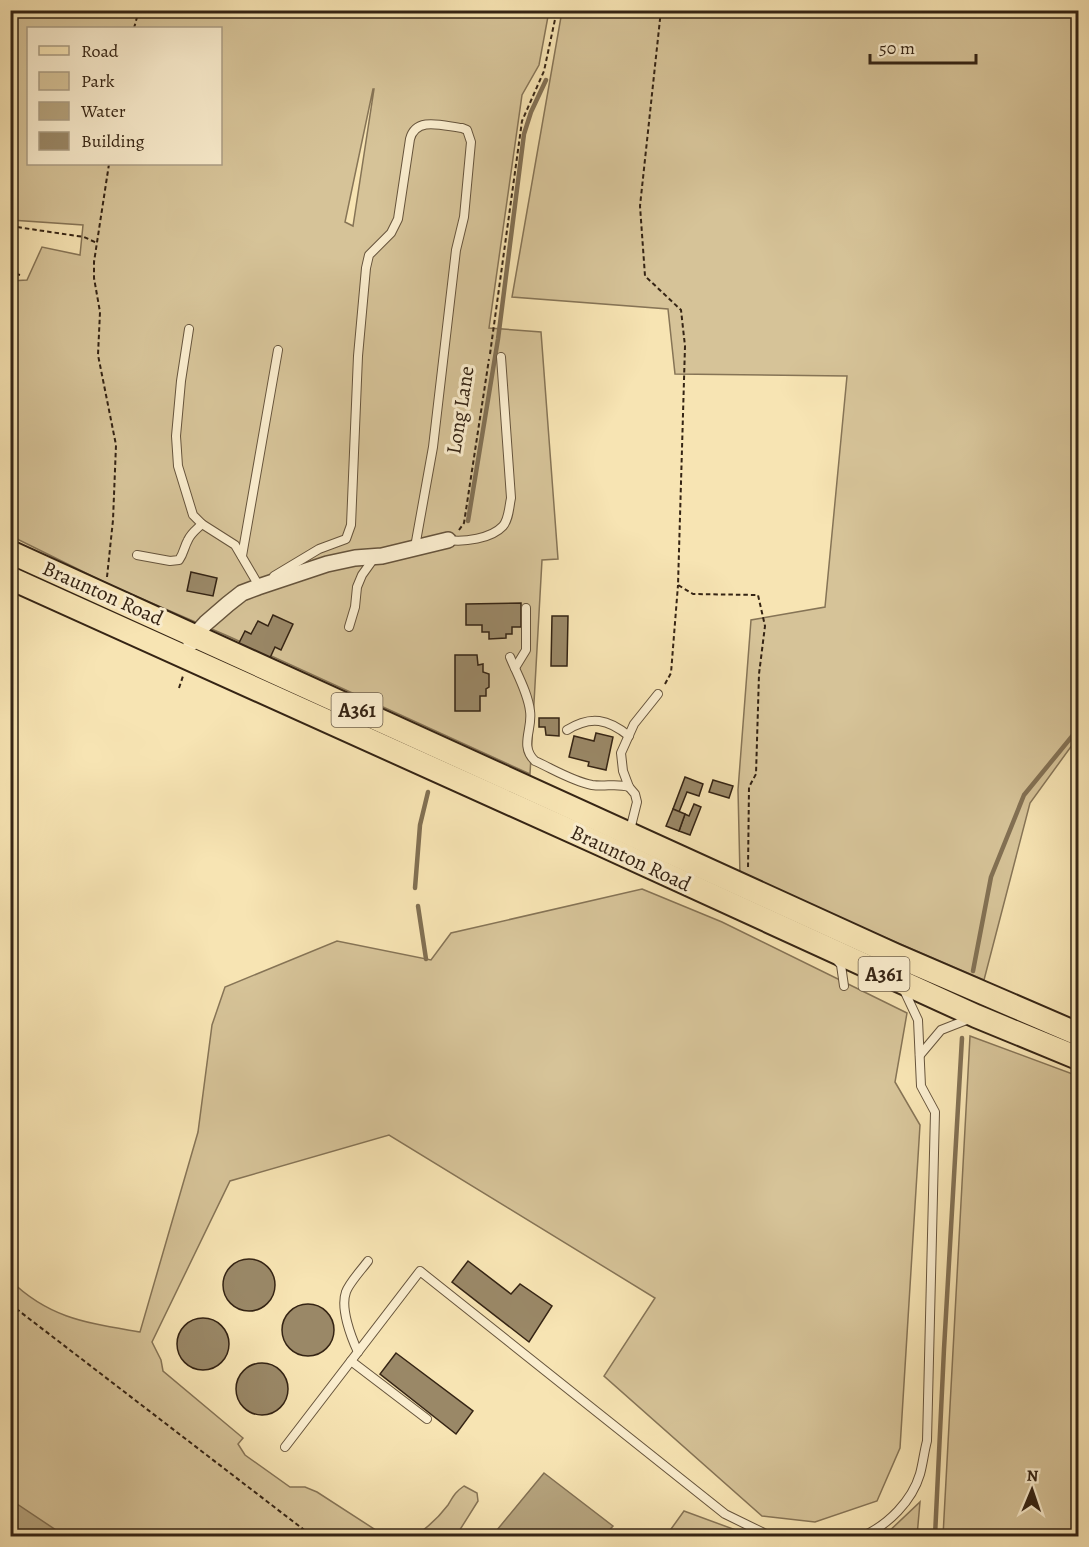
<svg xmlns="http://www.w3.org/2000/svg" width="1089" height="1547" font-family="Alegreya,serif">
<rect width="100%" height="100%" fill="#f7e4b3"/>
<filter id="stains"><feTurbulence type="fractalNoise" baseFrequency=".00333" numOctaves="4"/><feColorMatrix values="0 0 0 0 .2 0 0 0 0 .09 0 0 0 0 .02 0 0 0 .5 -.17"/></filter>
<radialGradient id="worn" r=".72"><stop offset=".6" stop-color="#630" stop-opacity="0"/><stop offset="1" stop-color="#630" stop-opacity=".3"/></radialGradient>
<g fill="#d6c398" stroke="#867456" stroke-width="1.5" fill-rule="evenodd">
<path d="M11,11H549L539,65L522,95L489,328L541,332L558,559L542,560L530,774L230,637L110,585L11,536L10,281L27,280L42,247L80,255L83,225L11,220ZM28,28H220V164H28ZM373,89H374L353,226L345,222Z"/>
<polygon points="562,11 1078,11 1078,737 1030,803 984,980 740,875 738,790 751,620 825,607 847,376 675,374 668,309 512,297"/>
<path d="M642,889L722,922L907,1013L895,1082L920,1125L900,1448L877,1501L815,1522L762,1516L604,1376L655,1298L389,1135L230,1181L152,1342L161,1360L163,1371L243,1438L238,1444L245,1455L290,1487H305L317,1492L385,1536H11L10,1280C50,1319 88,1323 140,1332L198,1132L212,1025L225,987L337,941L431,960L451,933Z"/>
<polygon points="970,1036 1078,1076 1078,1536 943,1536"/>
<path d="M464,1486L477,1493L478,1501L456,1536H415C427,1528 439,1517 448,1505C453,1497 455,1492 464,1486Z"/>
<polygon points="920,1502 917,1536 884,1536"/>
<polygon points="684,1511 752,1536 666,1536"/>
</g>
<g fill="#b5a37d" stroke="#827053" stroke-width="1.5">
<polygon points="544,1473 613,1526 604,1536 492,1536"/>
<polygon points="10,1500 11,1500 65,1536 11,1536"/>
</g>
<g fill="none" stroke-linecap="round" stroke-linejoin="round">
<g stroke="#827053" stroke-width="4.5">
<polyline points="11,516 14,495 15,430"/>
<polyline points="468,521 498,339 524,134 531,112 546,80"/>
<polyline points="415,888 420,825 428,792"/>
<polyline points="418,906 426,959"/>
<polyline points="973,971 991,877 1024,795 1078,729"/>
<polyline points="935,1536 944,1349 962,1038"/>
</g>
</g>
<g fill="#9a8867" stroke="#352414" stroke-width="1.5">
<polygon points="191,572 217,578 213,596 187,591"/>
<polygon points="521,603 521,627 512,627 512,634 506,634 506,638 489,639 489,632 482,632 482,625 466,625 466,604"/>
<polygon points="273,615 293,624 281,650 275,647 269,660 238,645 245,631 251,634 258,621 268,626"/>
<polygon points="552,616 568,616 567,666 551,666"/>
<polygon points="455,655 477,655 478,665 483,664 483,672 489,674 489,687 486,689 486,696 480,696 480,711 455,711"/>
<polygon points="539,718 559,718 559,736 546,735 545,727 539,727"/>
<polygon points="596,733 613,737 606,770 588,766 589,762 569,757 574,736 594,741"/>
<polygon points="685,777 703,784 699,796 687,792 679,812 673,809"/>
<polygon points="713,780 733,786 729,798 709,792"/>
<polygon points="694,804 701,807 690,835 679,831 685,814 689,816"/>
<polygon points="673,809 685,814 679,831 666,826"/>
<circle cx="249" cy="1285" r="26"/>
<polygon points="468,1261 511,1294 520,1284 552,1306 529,1342 452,1282"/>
<circle cx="308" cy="1330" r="26"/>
<circle cx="203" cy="1344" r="26"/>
<polygon points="396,1353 473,1411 456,1434 380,1374"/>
<circle cx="262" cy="1389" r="26"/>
</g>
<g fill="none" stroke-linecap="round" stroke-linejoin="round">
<g stroke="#66543c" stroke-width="10">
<g id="service">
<polyline points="189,329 181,381 176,436 178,466 193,515 202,524 235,545 259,586"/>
<path d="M448,540C464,542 491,539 503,526C509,519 509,507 511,498L501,357"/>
<path d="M137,555L170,561L179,560C184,553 184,547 188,540C191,533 197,529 202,524"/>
<polyline points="242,556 278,350"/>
<path d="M274,576L319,549L346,539L351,525L358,356L366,268L369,255L391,233L398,219L410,139C416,116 443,126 462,128L467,130L471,142L464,217L456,250L433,447L415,547"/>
<polyline points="349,627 355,607 357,587 362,575 372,561 372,557"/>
<path d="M510,657C517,674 528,693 530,711C533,729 519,746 535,761C553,769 572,781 592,785C605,787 617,783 629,787"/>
<polyline points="515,668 526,650 526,608"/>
<path d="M567,730C591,715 608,719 629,736"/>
<polyline points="630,830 637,802 635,794 629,787 623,771 621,753 634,724 658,694"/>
<polyline points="836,959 841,965 844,986"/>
<polyline points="920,1055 941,1030 969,1019"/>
<path d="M358,1352C351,1337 340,1308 346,1292C349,1283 363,1268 368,1261"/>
<polyline points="351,1361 427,1419"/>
<polyline points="285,1447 420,1271 725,1514 770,1536"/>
<path d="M863,1536C888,1525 912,1501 920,1474C923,1463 924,1452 927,1441L935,1112L921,1086L918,1020L903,988"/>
</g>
</g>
<g stroke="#66543c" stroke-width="18">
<polyline id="minor" points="191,643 195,635 206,623 228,604 242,593 258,587 327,564 355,558 382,556 448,540"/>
</g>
<g stroke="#352414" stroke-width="26">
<g id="primary">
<polyline points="10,552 895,955 1078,1034"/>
<polyline points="10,578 600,844 976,1016 1078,1058"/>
</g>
</g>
<g stroke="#352414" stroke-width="2" stroke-dasharray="4.5 3" stroke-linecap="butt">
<polyline points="661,10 640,206 645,276 681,310 685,346 678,585 693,594 758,595 765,626 759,674 756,774 749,787 748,869"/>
<polyline points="134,28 139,10"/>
<polyline points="10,226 84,237 97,243"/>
<polyline points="10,272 20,275"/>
<polyline points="490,354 522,121 544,71 557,10"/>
<polyline points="459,530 464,523 489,359"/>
<polyline points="107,577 113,520 116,445 98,355 100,312 94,278 94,262 109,164"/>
<polyline points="665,684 671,673 678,585"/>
<polyline points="179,688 183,676"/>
<polyline points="10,1304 312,1536"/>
</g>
<use href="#service" stroke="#faedce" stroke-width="8"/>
<use href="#minor" stroke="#faedce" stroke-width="15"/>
<use href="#primary" stroke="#f7e4b3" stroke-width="22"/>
</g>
<g text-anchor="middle" stroke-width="6" stroke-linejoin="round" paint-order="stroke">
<g fill="#faedce" stroke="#70604c" stroke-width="1.5">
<rect x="331.5" y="693" width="51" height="34" rx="4.5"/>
<rect x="858.5" y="957" width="51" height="34" rx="4.5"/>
</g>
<g font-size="20" font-weight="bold" fill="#352414">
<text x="357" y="717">A361</text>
<text x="884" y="981">A361</text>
</g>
<g font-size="21" fill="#352414" stroke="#faedce">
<text transform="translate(460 410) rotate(-81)" y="7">Long Lane</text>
<text transform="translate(103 593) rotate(24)" y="7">Braunton Road</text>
<text transform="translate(631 858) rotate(25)" y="7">Braunton Road</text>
</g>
</g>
<rect width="1089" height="1547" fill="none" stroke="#f7e4b3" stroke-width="36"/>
<rect x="12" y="12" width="1065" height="1523" fill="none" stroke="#352414" stroke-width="3"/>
<rect x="18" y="18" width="1053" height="1511" fill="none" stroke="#352414" stroke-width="1.5"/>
<rect x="27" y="27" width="195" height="138" fill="#faedce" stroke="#ab9d84" stroke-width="1.5"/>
<rect x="39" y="46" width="30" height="9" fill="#f7e4b3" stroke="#ab9d84" stroke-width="1.5"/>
<text x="81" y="57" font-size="18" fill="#352414">Road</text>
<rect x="39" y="72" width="30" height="18" fill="#d6c398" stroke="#ab9d84" stroke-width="1.5"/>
<text x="81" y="87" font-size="18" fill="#352414">Park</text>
<rect x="39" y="102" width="30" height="18" fill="#b5a37d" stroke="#ab9d84" stroke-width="1.5"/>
<text x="81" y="117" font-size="18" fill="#352414">Water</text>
<rect x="39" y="132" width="30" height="18" fill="#9a8867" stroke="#ab9d84" stroke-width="1.5"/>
<text x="81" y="147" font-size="18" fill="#352414">Building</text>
<g transform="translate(1032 1490) rotate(2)" stroke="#faedce" stroke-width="4.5" paint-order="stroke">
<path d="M0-4.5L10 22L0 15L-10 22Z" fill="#352414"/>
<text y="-9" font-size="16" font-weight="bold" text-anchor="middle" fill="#352414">N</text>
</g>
<path d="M870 54v9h106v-9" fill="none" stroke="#352414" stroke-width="3"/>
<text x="879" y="54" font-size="18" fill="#352414" stroke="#faedce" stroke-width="4.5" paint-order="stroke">50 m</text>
<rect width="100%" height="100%" filter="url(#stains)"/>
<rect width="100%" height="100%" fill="url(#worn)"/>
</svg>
